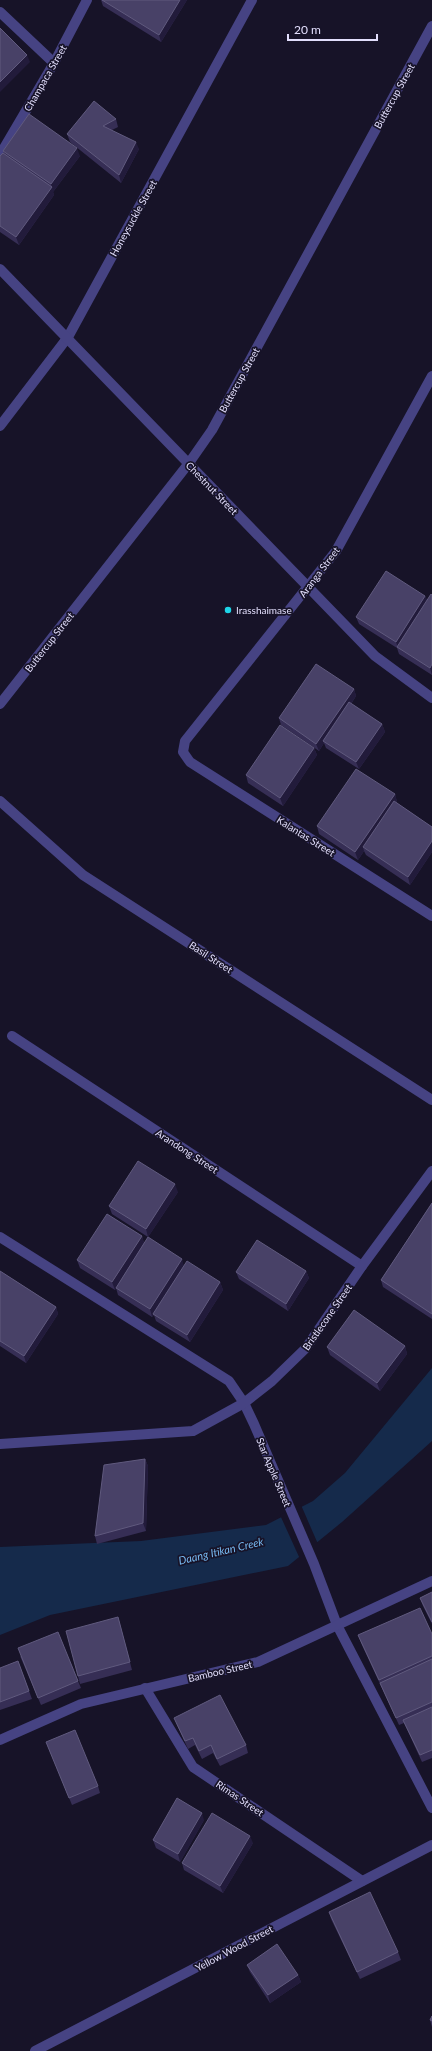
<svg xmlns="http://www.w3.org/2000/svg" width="432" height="2051" font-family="Lato,sans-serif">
<rect width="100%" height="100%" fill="#171328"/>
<polygon fill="#152a4b" points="432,1368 432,1441 342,1522 288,1566 50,1615 0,1635 0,1547 141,1541 266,1525 313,1501 345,1473"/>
<polygon fill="#171328" points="301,1505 318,1544 300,1559 280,1515"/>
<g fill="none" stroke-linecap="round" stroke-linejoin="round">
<g stroke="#464383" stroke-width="10">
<polyline points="0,12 54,63"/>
<polyline points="0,155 54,63 87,0"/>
<polyline points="432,376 336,551 185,741 183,752 190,762 432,916"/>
<polyline points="0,426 68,337 252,0"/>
<polyline points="0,704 189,463 212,430 432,26"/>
<polyline points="0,801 83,875 432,1100"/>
<polyline points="12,1036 362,1266"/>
<polyline points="0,1237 229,1381 244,1403 254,1424 314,1564 337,1625 432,1808"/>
<polyline points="0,1444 193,1431 244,1403 272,1381 306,1348 362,1266 432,1171"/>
<polyline points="145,1688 193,1767 362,1881"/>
<polyline points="0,1740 81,1704 258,1662 432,1581"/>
<polyline points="35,2051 432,1845"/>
</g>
<polyline stroke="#464383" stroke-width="10" points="0,269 375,656 432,698"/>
</g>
<g fill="#362e55">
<polygon points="101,0 187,0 161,42 103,6"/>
<polygon points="116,119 118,127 112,130 139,149 121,183 70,142 67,134"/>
<polygon points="3,151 80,156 53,192 54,195 19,245 0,232 0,156 4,154"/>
<polygon points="432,595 432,675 399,654 397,648 359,624 356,617 425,596 427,600"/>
<polygon points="354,689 356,696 351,704 382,724 385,732 359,769 326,748 324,743 319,751 281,725 279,718"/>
<polygon points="314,748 317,755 283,806 248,783 246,775"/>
<polygon points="395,794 397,802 397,803 432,827 432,852 410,885 366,855 364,851 358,860 319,834 317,826"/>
<polygon points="178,1192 148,1237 112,1214 109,1206"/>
<polygon points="432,1203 432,1319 383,1287 381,1280"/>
<polygon points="142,1236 144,1243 184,1266 220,1282 223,1290 190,1342 156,1321 154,1315 152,1317 118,1295 116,1288 115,1290 80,1268 77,1260"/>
<polygon points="0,1271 56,1307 58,1314 26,1363 0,1346"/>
<polygon points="306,1271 309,1278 288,1311 239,1279 236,1272"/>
<polygon points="405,1346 407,1354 380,1391 330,1355 327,1347"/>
<polygon points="145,1459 148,1466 146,1531 97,1544 95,1536"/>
<polygon points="432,1592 432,1624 423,1606 420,1598"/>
<polygon points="118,1617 120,1624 132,1670 80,1684 78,1676"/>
<polygon points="432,1634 432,1758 422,1762 404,1723 399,1725 361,1643 358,1635"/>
<polygon points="20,1656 78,1681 81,1688 41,1705"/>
<polygon points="18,1661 32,1699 0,1710 0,1668"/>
<polygon points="174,1718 246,1745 248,1753 220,1766 213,1753 202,1759 195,1745 188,1749 177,1725"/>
<polygon points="46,1742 98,1786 100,1793 72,1805"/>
<polygon points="204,1820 180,1862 156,1848 153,1840"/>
<polygon points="253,1843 223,1893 184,1870 182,1863"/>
<polygon points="329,1912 398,1952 401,1960 360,1979 331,1919"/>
<polygon points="247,1965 298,1975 301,1982 270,2003 250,1972"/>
<polygon points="432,2016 432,2027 430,2020"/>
</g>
<g fill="#221b3b">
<polygon points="180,0 187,0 161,42 159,35"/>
<polygon points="27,55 30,62 0,92 0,82"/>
<polygon points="136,142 139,149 121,183 119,175"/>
<polygon points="77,148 80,156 53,192 51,184"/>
<polygon points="52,187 54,195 19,245 16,237"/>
<polygon points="425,596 428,603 398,648 396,642"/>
<polygon points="432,664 432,675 430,668"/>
<polygon points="354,689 356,696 325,742 323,741 324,743 319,751 316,744"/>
<polygon points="382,724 385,732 359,769 356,762"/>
<polygon points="314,748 317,755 283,806 280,798"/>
<polygon points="395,794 397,802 365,849 363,847 364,851 358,860 355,852"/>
<polygon points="432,841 432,852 410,885 408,877"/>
<polygon points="175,1184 178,1192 148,1237 146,1229"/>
<polygon points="142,1236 144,1243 115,1290 112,1282"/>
<polygon points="182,1259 184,1266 152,1317 150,1309"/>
<polygon points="306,1271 309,1278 288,1311 286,1304"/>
<polygon points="220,1282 223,1290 190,1342 187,1335"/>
<polygon points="56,1307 58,1314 26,1363 24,1356"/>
<polygon points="405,1346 407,1354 380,1391 377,1383"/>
<polygon points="145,1459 148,1466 146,1531 143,1523"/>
<polygon points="202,1813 204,1820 180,1862 178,1854"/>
<polygon points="250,1836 253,1843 223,1893 220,1886"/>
<polygon points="298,1975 301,1982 270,2003 268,1995"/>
</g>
<g fill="#484167" stroke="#605a7e">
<polygon points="102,0 180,0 159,35"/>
<polygon points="0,28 27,55 0,82"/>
<polygon points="94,101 116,119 103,126 136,142 119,175 67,134"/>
<polygon points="29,114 77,148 51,184 3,151"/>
<polygon points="3,153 52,187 16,237 0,226 0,156"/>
<polygon points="386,571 425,596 396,642 356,617"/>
<polygon points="431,594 432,595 432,664 430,668 397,647"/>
<polygon points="316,664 354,689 316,744 279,718"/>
<polygon points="349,702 382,724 356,762 323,741"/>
<polygon points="280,725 314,748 280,798 246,775"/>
<polygon points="356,769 395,794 355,852 317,826"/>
<polygon points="394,801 432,827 432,841 408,877 363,847"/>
<polygon points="138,1161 175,1184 146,1229 109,1206"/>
<polygon points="432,1203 432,1314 381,1280"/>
<polygon points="107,1214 142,1236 112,1282 77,1260"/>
<polygon points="148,1237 182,1259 150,1309 116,1288"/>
<polygon points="257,1240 306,1271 286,1304 236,1272"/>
<polygon points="187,1261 220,1282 187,1335 153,1314"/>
<polygon points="0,1271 56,1307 24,1356 0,1341"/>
<polygon points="354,1310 405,1346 377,1383 327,1347"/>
<polygon points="145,1459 143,1523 95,1536 104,1465"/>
<polygon points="432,1592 432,1622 420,1598"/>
<polygon points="420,1608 432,1634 432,1656 379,1680 358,1635"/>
<polygon points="118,1617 130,1662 78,1676 66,1631"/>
<polygon points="58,1632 78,1681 38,1698 18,1648"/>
<polygon points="432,1659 432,1702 396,1718 380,1683"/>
<polygon points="18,1661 29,1691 0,1702 0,1668"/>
<polygon points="220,1695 246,1745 217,1759 211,1745 199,1751 193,1738 185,1741 174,1718"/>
<polygon points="432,1707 432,1750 420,1755 403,1720"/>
<polygon points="75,1730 98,1786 69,1798 46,1742"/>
<polygon points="177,1798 202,1813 178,1854 153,1840"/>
<polygon points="212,1813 250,1836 220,1886 182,1863"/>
<polygon points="370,1892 398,1952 357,1972 329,1912"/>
<polygon points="277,1944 298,1975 268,1995 247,1965"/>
<polygon points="432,2016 432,2021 430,2020"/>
</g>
<circle fill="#1ed4e8" stroke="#171328" stroke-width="1.5" cx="228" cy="610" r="4"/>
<g text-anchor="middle" stroke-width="3.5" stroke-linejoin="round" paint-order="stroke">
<g font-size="10" fill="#e2defc" stroke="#171328">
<text transform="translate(45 78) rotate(-60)" y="4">Champaca Street</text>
<text transform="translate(394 96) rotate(-61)" y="4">Buttercup Street</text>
<text transform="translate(133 218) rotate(-61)" y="4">Honeysuckle Street</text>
<text transform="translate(239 380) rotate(-61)" y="4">Buttercup Street</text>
<text transform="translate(212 488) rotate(46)" y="4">Chestnut Street</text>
<text transform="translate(319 572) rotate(-53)" y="4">Aranga Street</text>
<text transform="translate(49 642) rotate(-52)" y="4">Buttercup Street</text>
<text transform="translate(306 836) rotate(32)" y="4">Kalantas Street</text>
<text transform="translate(211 957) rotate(33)" y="4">Basil Street</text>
<text transform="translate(187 1151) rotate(33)" y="4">Arandong Street</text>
<text transform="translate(327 1317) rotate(-55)" y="4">Bristlecone Street</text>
<text transform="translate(274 1472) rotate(67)" y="4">Star Apple Street</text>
<text transform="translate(220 1671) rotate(-13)" y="4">Bamboo Street</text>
<text transform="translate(240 1798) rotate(34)" y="4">Rimas Street</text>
<text transform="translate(234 1948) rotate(-28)" y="4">Yellow Wood Street</text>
</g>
<g font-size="10" fill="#e2defc" stroke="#171328" text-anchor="start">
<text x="236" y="614">Irasshaimase</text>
</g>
<g font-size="11" font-style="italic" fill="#77b9f1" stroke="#171328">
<text transform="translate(221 1551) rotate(-13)" y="4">Daang Itikan Creek</text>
</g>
</g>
<path d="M288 34v6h89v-6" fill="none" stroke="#e2defc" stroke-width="2"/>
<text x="294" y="34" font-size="12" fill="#e2defc" stroke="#171328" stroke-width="3" paint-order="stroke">20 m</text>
</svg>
